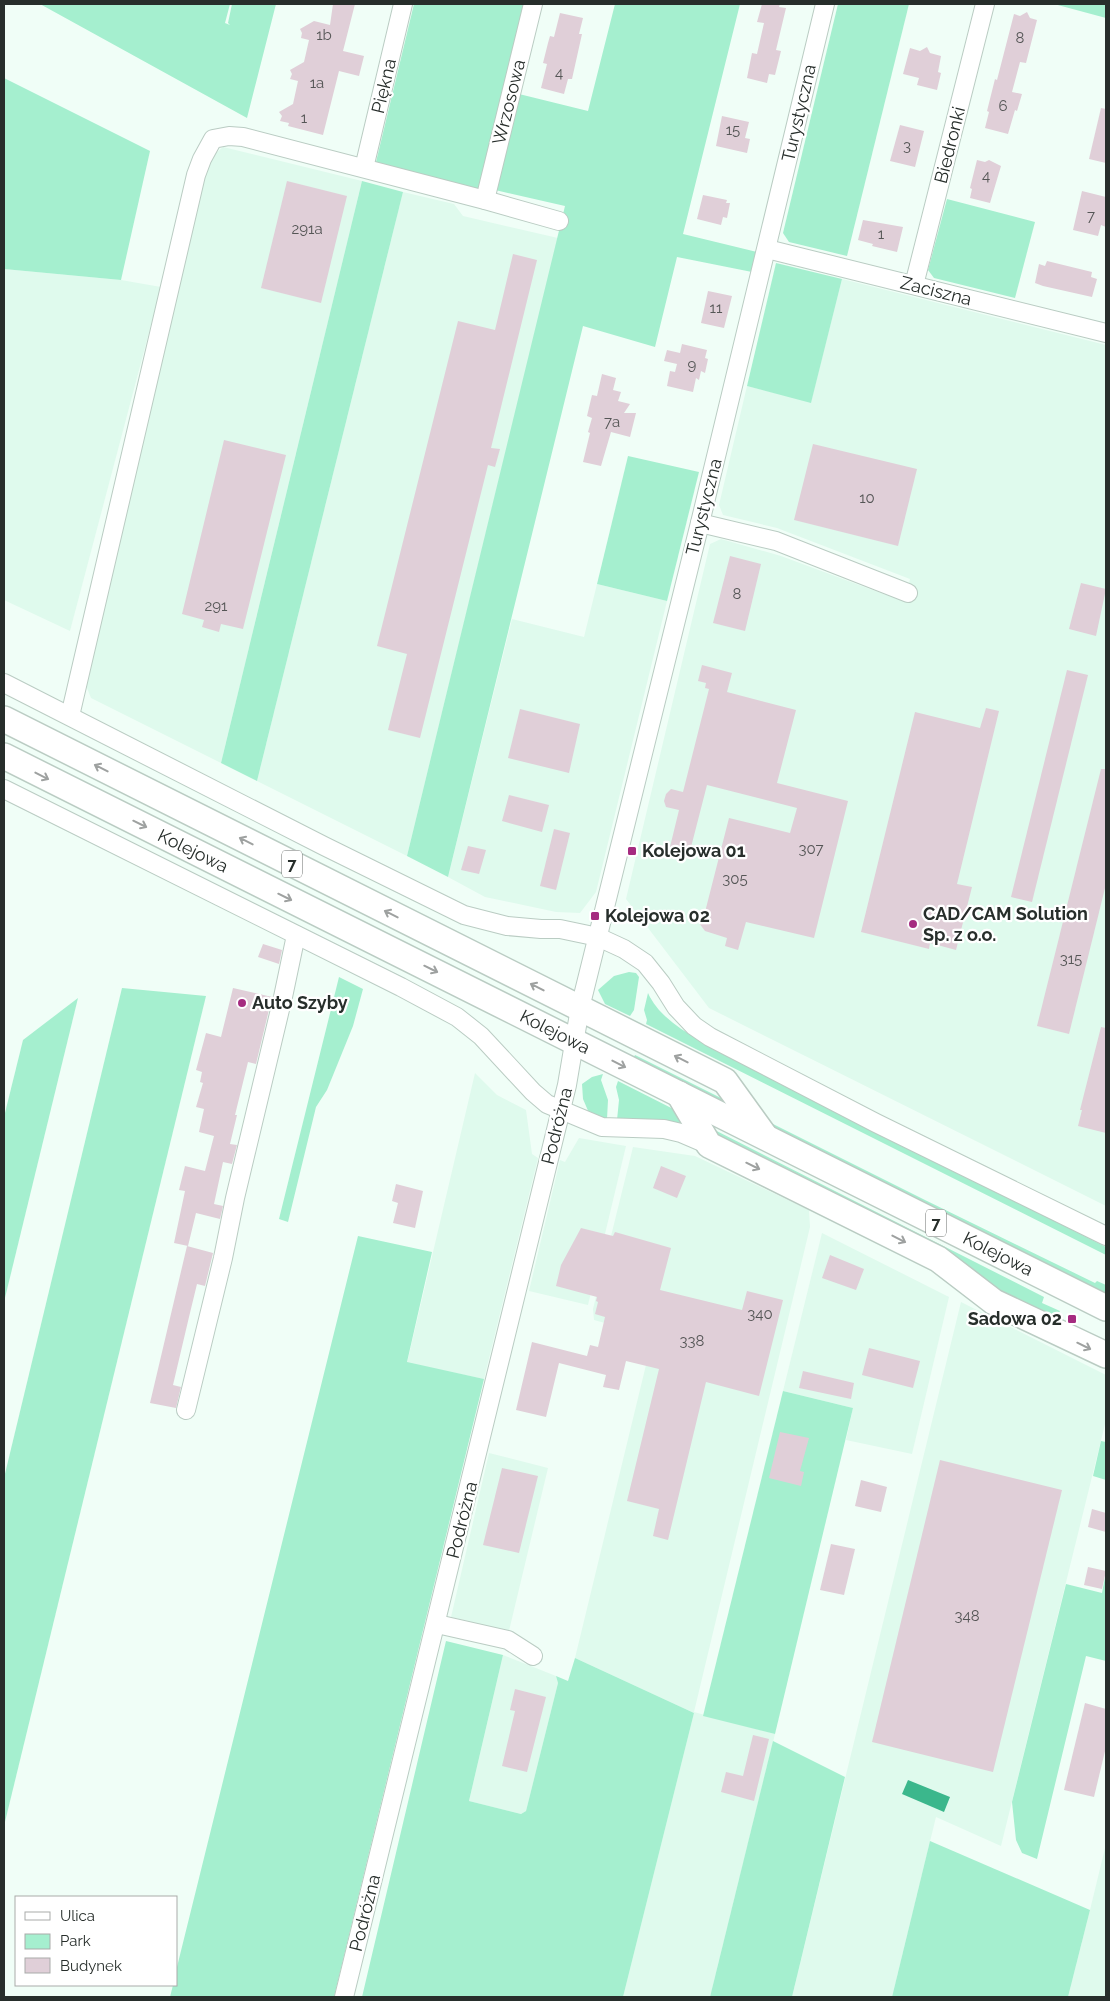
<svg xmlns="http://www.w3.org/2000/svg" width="1110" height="2001" font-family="Raleway,sans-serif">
<rect width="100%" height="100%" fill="#f0fef7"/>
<g fill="#dffaed">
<polygon points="223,147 362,181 221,763 91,698 83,678 209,159"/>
<polygon points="403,192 454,204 463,216 558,238 407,856 257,781"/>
<polygon points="4,269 121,280 161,287 70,631 4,600"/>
<polygon points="842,279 1106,345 1106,1206 709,1008 626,899 710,544 721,539 781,556 905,602 910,579 777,528 723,515 719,505 747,386 811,402"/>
<polygon points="597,584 667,601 596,892 580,913 556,912 485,897 448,877 512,619 584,637"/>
<polygon points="475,1073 497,1095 526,1110 532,1154 538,1158 484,1379 407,1363"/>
<polygon points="579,1138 626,1146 588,1305 529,1291 560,1160 565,1162"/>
<polygon points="633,1147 695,1156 809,1210 810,1227 694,1712 775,1734 710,1997 623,1997 694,1713 575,1658 653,1336 594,1320 593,1309"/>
<polygon points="822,1233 949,1297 912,1454 846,1440 853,1408 783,1391"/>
<polygon points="961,1302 1106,1375 1106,1420 1001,1846 936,1817 892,1997 792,1997"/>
<polygon points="489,1453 548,1468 509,1631 451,1617"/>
<polygon points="503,1655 556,1676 558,1683 526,1811 521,1814 469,1801"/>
<polygon points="1106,1844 1106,1997 1068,1997 1090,1910"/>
</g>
<g fill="#a5efcf">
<polygon points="40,4 230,4 225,23 230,25 228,23 232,4 276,4 247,118"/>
<polygon points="414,4 528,4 482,190 376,162"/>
<polygon points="615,4 740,4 683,234 757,252 752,272 677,257 655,347 583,326 448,877 407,856 565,206 495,190 519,94 588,111"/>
<polygon points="838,4 909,4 847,256 789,242 783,233"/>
<polygon points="1053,4 1106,4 1106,18 1054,4"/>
<polygon points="4,78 150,151 121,280 4,269"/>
<polygon points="362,181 403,192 257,781 221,763"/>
<polygon points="947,199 1035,222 1015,298 934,278 928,270"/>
<polygon points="776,263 842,279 811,403 747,386"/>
<polygon points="628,456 699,472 667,601 597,584"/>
<polygon points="629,972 636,973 639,977 634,1010 630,1016 605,1004 598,990 614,976"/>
<polygon points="339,977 363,989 353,1026 327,1090 316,1107 288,1222 279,1219"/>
<polygon points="122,988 206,996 4,1826 4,1478"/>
<path d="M648,993C658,1015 679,1028 699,1040L1106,1247V1255L646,1024L647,1020L644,1010Z"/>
<polygon points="78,998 4,1302 4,1117 23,1040"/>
<polygon points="635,1055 925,1200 1095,1283 1097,1281 1106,1285 1106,1297 632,1060"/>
<polygon points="603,1074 601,1080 608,1100 607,1119 589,1113 583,1099 582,1084 592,1077"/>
<polygon points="618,1081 1044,1297 1042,1303 1060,1311 1055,1322 722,1143 617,1120 619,1100 616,1087"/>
<polygon points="358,1236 432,1252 407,1362 484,1379 334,1997 170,1997 173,1985 176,1985 176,1971"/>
<polygon points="783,1391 853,1408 775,1734 703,1716"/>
<polygon points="1101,1441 1106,1442 1106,1480 1093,1476"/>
<polygon points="1106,1572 1106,1661 1086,1656 1037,1859 1022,1853 1016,1840 1012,1802 1066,1584 1102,1593"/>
<polygon points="446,1641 503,1655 469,1801 521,1814 526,1811 558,1683 556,1676 568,1681 575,1658 694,1713 623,1997 362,1997"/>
<polygon points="773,1741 845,1777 792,1997 710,1997"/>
<polygon points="930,1841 1090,1910 1068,1997 892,1997"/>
</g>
<polygon fill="#3bb78c" points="908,1780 950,1797 944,1812 902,1794"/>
<g fill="#e0cfd8">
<polygon points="333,4 355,4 343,51 364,56 359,76 339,71 323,135 288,126 289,123 280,121 282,116 279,112 293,104 298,81 290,79 292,74 290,70 304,62 309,40 301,38 302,33 300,29 314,21 330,25"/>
<polygon points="762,4 780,4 779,7 786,8 776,50 781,51 775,75 769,74 767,83 747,78 752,53 757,54 764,23 757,22"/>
<polygon points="1027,12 1030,18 1037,20 1026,63 1020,62 1012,92 1022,94 1017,111 1015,110 1008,134 985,128 989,112 987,111 995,79 997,80 1014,14 1020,16"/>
<polygon points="560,13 583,18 579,34 582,34 572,79 568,79 564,94 541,88 547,64 543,63 548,43 550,36 554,37"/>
<polygon points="927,47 930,53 941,56 938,72 941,73 937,90 917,85 919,78 903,74 910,48 920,51"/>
<polygon points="1101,108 1106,109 1106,163 1089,159"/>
<polygon points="722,116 749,122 745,138 750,139 747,153 716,146"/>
<polygon points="900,125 924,131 915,167 890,161"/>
<polygon points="977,160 985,162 989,160 1001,166 990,203 970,198 972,189 970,188"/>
<polygon points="287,181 347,196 321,303 261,288"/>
<polygon points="1082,191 1106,197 1106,227 1101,225 1098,236 1073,230"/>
<polygon points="703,195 727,200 726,203 730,203 727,218 723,217 721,225 697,219"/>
<polygon points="863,220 903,227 897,252 872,246 873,244 858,240"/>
<polygon points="513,254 537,260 491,448 500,449 495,467 488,465 420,738 388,730 407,654 377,646 458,321 495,330"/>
<polygon points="1047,261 1092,272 1091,277 1097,279 1092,297 1043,286 1035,283 1039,264 1045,266"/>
<polygon points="708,291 732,296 724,328 701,323"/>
<polygon points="682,344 707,350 705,358 708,359 705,373 701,371 699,380 696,378 693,392 667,386 670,371 675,372 677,364 664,361 667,350 680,353"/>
<polygon points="602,374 616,378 613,390 621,392 618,401 630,404 624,413 636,413 630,437 611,432 601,466 583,462 590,433 588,432 592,418 587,416 592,395 597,396"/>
<polygon points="224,440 286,455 243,629 221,624 219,632 202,627 204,620 182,614"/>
<polygon points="813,444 917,469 898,546 794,520"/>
<polygon points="730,556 761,564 745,631 713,623"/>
<polygon points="1081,583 1106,589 1096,636 1069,629"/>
<polygon points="702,665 732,673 727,692 796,710 777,783 848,801 814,938 746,922 738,950 725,946 727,938 705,931 699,923 702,911 705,912 729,818 790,833 797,808 707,785 689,855 669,851 679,810 666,807 664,801 666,794 671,789 683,792 709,689 705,688 706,683 698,681"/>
<polygon points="1067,670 1088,675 1032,902 1011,897"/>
<polygon points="986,708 999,711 957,884 972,887 956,950 930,943 929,949 861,932 915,712 980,728"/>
<polygon points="520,709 580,724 569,773 508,758"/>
<polygon points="1101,769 1106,769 1106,884 1069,1034 1037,1026"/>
<polygon points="509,795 549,805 542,832 502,821"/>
<polygon points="554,829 570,833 556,890 540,886"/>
<polygon points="468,846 486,850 479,874 461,870"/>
<polygon points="263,944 282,950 279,964 258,957"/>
<polygon points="233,988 272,997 256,1064 248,1062 235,1115 237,1115 230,1144 237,1145 232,1164 223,1162 214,1204 223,1206 220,1219 196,1213 188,1246 174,1243 185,1191 179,1190 185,1166 205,1171 214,1136 199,1132 204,1109 196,1107 203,1083 200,1082 202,1072 196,1070 206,1033 221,1037"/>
<polygon points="1101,1027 1106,1028 1106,1133 1078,1126 1082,1110 1080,1110"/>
<polygon points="661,1166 686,1176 677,1198 653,1188"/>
<polygon points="396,1184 423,1191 415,1228 393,1223 398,1203 392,1201"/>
<polygon points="581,1228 613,1236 615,1232 671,1248 660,1290 742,1310 747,1291 783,1300 759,1396 706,1382 668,1540 653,1536 659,1509 627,1501 659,1369 626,1361 619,1390 603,1387 606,1375 559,1363 546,1417 516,1410 532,1342 587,1356 590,1345 598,1347 605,1317 595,1314 598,1302 596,1301 597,1297 556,1286 561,1265"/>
<polygon points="187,1246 213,1253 205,1286 197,1284 189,1317 173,1385 181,1387 176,1408 150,1403"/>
<polygon points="830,1255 864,1269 856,1290 822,1278"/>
<polygon points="869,1348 920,1361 913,1388 862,1375"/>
<polygon points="803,1371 854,1383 851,1399 799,1388"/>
<polygon points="780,1432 809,1438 800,1471 804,1472 801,1486 769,1478"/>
<polygon points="940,1460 1062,1490 993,1772 872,1742"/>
<polygon points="502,1468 538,1476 519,1553 483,1545"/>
<polygon points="861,1480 887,1487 881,1512 855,1506"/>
<polygon points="1092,1509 1106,1513 1106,1532 1088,1527"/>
<polygon points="831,1544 855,1549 844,1595 820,1590"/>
<polygon points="1088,1567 1106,1571 1102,1589 1084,1585"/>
<polygon points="515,1689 546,1697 527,1772 502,1766 515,1711 510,1710"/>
<polygon points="1085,1703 1106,1709 1106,1747 1094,1797 1064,1790"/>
<polygon points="753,1735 769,1739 754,1801 721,1792 726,1772 743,1776"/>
</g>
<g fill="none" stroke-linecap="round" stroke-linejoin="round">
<g stroke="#baccc3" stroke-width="20">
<g id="minor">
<polyline points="364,168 403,4"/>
<polyline points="485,200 533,4"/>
<polyline points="767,249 1106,333"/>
<polyline points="914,285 985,4"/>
<polyline points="700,523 776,541 908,593"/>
<polyline points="4,683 324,846 464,915 507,926 541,929 560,929 598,937 624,949 645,963 661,983 676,1007 694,1026 710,1037 876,1123 1106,1236"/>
<polyline points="70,716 196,175 202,159 213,139 229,136 243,137 485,200 559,221"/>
<polyline points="4,789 401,987 457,1017 481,1036 533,1092 547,1104 602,1127 664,1129 681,1133 709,1145"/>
<polyline points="186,1410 223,1258 235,1198 283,997 296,935"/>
<polyline points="437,1624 508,1640 533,1656"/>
<polyline points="344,1997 567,1085 580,1008 700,523 825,4"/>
</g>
</g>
<g stroke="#baccc3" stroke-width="28">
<g id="highway">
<polyline points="4,719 725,1081 764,1135"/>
<polyline points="4,756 1106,1308"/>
<polyline points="679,1094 709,1145 938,1259 994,1302 1106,1355"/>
</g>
</g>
<use href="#minor" stroke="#fff" stroke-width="18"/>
<use href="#highway" stroke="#fff" stroke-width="25"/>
</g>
<defs><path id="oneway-shaft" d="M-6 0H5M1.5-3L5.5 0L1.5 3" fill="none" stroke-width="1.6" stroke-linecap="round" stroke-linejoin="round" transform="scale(1.25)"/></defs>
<g stroke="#9ea1a0">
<use href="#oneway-shaft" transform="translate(101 768) rotate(-153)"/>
<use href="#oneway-shaft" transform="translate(42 776) rotate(27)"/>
<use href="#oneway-shaft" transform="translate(140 824) rotate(26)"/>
<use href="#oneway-shaft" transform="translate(246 841) rotate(-153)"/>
<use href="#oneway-shaft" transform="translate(285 897) rotate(26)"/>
<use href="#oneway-shaft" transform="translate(391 914) rotate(-153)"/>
<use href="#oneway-shaft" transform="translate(431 969) rotate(26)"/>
<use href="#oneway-shaft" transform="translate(537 987) rotate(-153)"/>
<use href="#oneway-shaft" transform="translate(681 1059) rotate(-153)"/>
<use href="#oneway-shaft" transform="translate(619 1064) rotate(27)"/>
<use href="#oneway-shaft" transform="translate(753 1166) rotate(26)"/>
<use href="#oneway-shaft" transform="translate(899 1239) rotate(27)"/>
<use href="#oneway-shaft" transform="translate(1084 1346) rotate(26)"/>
</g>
<g fill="#a52b80" stroke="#fff" stroke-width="2">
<rect x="627" y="846" width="10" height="10" rx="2.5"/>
<rect x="590" y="911" width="10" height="10" rx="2.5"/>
<circle cx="913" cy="924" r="5"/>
<circle cx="242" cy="1003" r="5"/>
<rect x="1067" y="1314" width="10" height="10" rx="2.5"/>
</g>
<g text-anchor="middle" stroke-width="4.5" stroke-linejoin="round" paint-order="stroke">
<g font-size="15" fill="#555656">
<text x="324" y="40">1b</text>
<text x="1020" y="43">8</text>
<text x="559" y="78">4</text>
<text x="317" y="88">1a</text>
<text x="1003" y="111">6</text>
<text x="304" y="123">1</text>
<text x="733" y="135">15</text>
<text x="907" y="151">3</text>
<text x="986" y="181">4</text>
<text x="1091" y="221">7</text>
<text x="307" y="234">291a</text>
<text x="881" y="239">1</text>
<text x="716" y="313">11</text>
<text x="692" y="370">9</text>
<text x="612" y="427">7a</text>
<text x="867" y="503">10</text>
<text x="737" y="599">8</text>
<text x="216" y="611">291</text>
<text x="811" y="854">307</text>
<text x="735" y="884">305</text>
<text x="1071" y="964">315</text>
<text x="760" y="1319">340</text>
<text x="692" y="1346">338</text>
<text x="967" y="1621">348</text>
</g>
<g fill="#fff" stroke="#686d6b" stroke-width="1">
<rect x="282" y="850.5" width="20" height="27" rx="4"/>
<rect x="926" y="1209.5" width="20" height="27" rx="4"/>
</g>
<g font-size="16" font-weight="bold" fill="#272e2b">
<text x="292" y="870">7</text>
<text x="936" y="1229">7</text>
</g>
<g font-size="18" fill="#272e2b" stroke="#fff">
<text transform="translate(384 86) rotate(-77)" y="6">Piękna</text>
<text transform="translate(509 102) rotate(-76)" y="6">Wrzosowa</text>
<text transform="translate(799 113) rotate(-77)" y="6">Turystyczna</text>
<text transform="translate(950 145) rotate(-76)" y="6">Biedronki</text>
<text transform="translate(936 291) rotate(14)" y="6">Zaciszna</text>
<text transform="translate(704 507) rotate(-76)" y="6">Turystyczna</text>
<text transform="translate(193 851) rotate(26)" y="6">Kolejowa</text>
<text transform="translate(555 1032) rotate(27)" y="6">Kolejowa</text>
<text transform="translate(557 1126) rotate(-76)" y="6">Podróżna</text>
<text transform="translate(998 1254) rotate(27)" y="6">Kolejowa</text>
<text transform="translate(462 1520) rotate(-76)" y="6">Podróżna</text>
<text transform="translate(365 1913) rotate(-76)" y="6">Podróżna</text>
</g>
<g font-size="18" font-weight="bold" fill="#272e2b" stroke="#fff" text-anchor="start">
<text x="642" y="857">Kolejowa 01</text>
<text x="923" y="920">CAD/CAM Solution<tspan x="923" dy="21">Sp. z o.o.</tspan></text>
<text x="605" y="922">Kolejowa 02</text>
<text x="252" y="1009">Auto Szyby</text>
<text x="1062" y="1325" text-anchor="end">Sadowa 02</text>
</g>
</g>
<rect width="1110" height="2001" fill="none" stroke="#272e2b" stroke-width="10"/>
<rect x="15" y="1896" width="162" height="90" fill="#ffffff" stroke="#a9abaa"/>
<rect x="25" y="1912" width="25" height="8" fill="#ffffff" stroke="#a9abaa"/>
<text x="60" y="1921" font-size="15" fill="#272e2b">Ulica</text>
<rect x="25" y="1934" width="25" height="15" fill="#a5efcf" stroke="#a9abaa"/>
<text x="60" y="1946" font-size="15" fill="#272e2b">Park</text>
<rect x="25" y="1958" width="25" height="15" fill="#e0cfd8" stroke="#a9abaa"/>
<text x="60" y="1971" font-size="15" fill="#272e2b">Budynek</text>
</svg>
